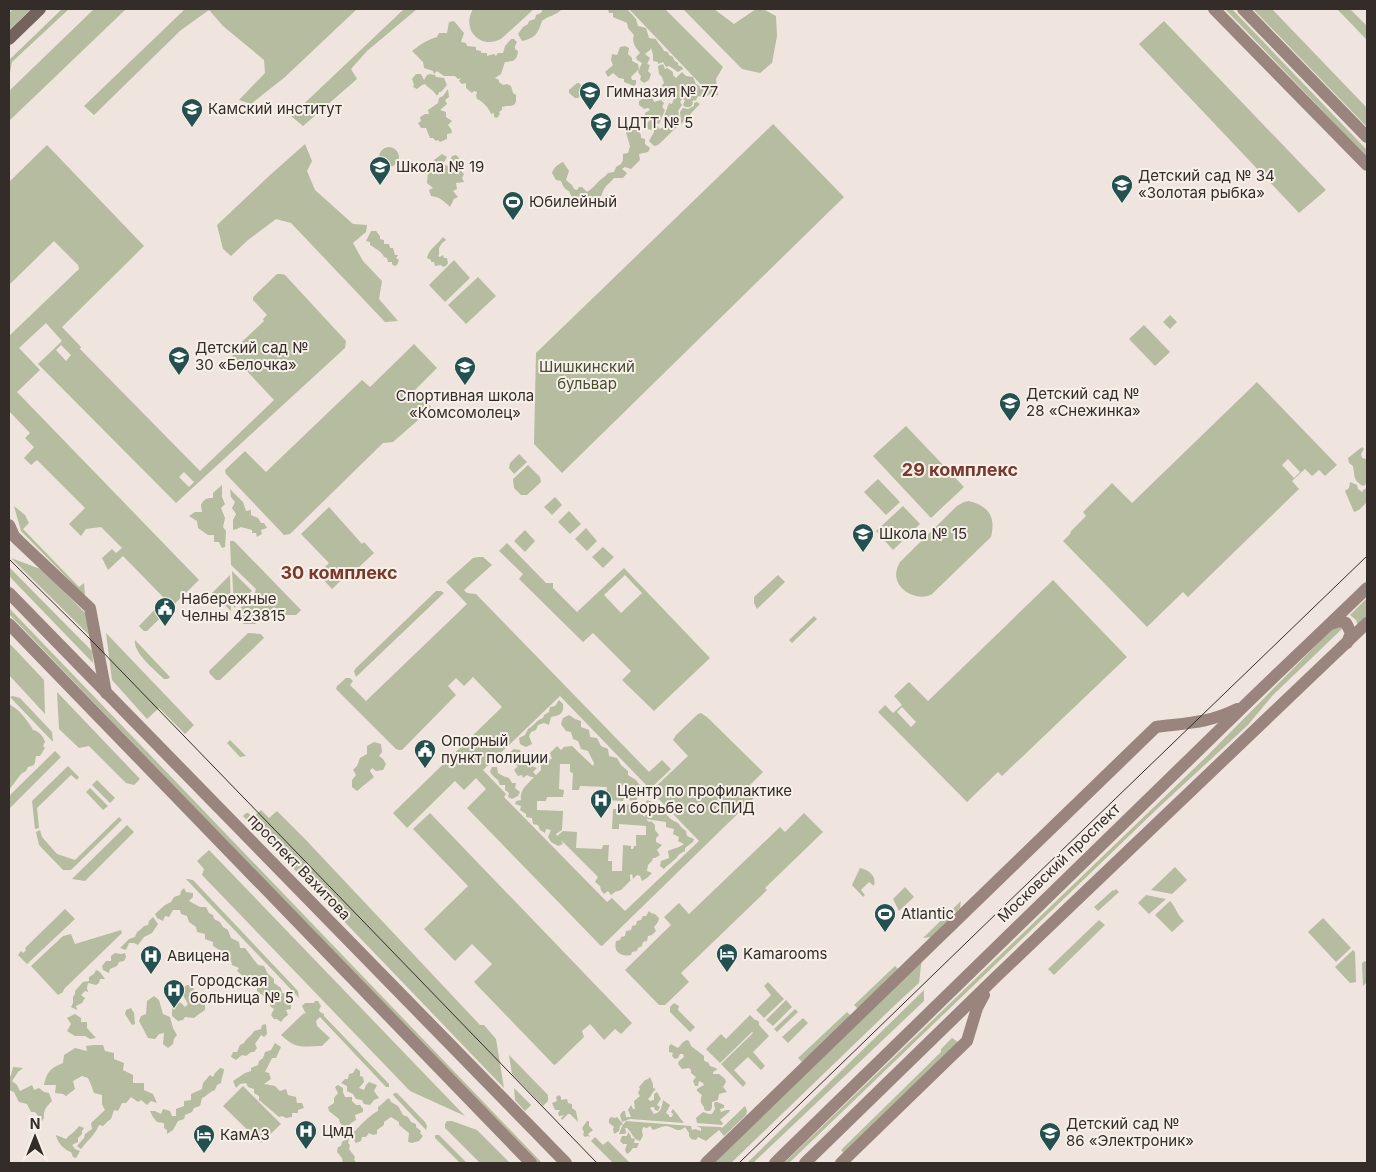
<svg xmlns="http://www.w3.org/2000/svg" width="1376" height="1172" font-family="Inter,sans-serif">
<rect width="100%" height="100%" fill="#efe5de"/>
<g fill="#b5bc9f" fill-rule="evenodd">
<polygon points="13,9 31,9 9,30 9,13"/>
<polygon points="62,9 69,9 12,62 9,78 9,60"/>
<polygon points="94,9 126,9 9,121 9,91"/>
<polygon points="185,9 357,9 285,77 251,104 239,100 265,73 264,60 223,26 209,10 181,30 94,115 84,106"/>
<polygon points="404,9 417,9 367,51 351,69 357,79 303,126 291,116"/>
<path d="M473,9H534L501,39C480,50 461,29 473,9Z"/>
<path d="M543,9H562C557,15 548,16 542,21C538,33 536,38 522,41L518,34L523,27L528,24L529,21L535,19L536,15L541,13Z"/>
<path d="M608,9H627L636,19L638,26L646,28L649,38L656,39C658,44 662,46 664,51L668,52L669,55L673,57L674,60L678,63V65L682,67L683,69L678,72L669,66L666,67L663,62L658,64V62L653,61V55L651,48L650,50L645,54L650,58L647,64L650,65L648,71L651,74L649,80L644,83L640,80L641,76L638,72L642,63L637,60L636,57L640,53C636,48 631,42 634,35L628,28L627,23C622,20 618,20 613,17V13H609Z"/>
<path d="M629,9H665L723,67L716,79L718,95L712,96L708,93L709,95C705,97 702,97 698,96L696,100L692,101L693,104L690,107H685L683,105L685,100L682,99L680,102L682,105L678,111L680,118L679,125L658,145L654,146L649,141L654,132V129L658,126L659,129L664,127L667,128L673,124L672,122L667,125H663V119L669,103L672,104L674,98L678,93L675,88L670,96H664C660,90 659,88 664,83L662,77L659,74L658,66L663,64L665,69L667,68L673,72V75L676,78L682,72L686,76L693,77L696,84L703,88L704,91H707Z"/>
<polygon points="683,9 714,9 734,24 756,9 763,9 776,16 777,36 772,63 760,73 742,69"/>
<polygon points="1225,9 1232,9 1367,150 1367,157"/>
<polygon points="1253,9 1272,9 1367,108 1367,127"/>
<polygon points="1337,9 1350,9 1367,26 1367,40"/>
<path d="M454,21L464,33L461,42L466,43L467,46L476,47V50L481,51V53H487V56L494,54L496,56L498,53H503L505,46L511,39H514L517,42L515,46V49L518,51C517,61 514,61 505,62L501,74L495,78L499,80V82L503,85L507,84L511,86L513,93L516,95C517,109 512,104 502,107V110L499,112L500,114L497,118L494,117V113L491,114C490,109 481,100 477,99L476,96L477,92L474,91L472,93L466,88V83L462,84L459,81L461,78L458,79L455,76H444L437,71L434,74L433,71L424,68L423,62L412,51C417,47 424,42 429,40C431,39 434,38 437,37L439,33H447L449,22Z"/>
<polygon points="1164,21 1326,190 1299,213 1139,44"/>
<polygon points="625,46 629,48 628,54 632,58 632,61 638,64 639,69 631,77 632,80 636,80 636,84 634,86 624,82 624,79 619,78 613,73 608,77 605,72 613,65 611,60 612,54 617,55 620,47"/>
<path d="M416,74H421L424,80L427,75L430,74L435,75L436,77L444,78L447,85L441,92H439L438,95H436C434,90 428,88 425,84L422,85L417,89L413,87L414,85L412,79Z"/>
<polygon points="577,83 579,83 585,89 585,91 578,98 575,98 569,93 569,90"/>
<polygon points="448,89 449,97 445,100 447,104 440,110 446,112 446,117 452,121 448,125 451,129 452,133 447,134 447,139 440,142 438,140 436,141 433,138 430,138 426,128 421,128 418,123 421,121 420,117 425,114 429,114 428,110 438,103 439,98 443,96"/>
<polygon points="648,95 652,95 654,102 661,100 664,103 662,107 665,110 659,124 654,124 651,130 648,129 646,123 650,121 645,117 645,113 650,110 648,108 644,109 639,105 639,101"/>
<polygon points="697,102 700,104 697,107 681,124 680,112 683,108 688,109 694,106 694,103"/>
<polygon points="773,124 844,197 562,473 534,444 536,353"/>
<path d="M627,125L631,127L634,130H638L641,135V138L645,139V144L650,148L648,152L639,154L640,160L631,169L625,167L622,169L627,173L623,178H614C612,181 609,183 606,186C603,190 602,194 600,199L595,198L586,208H581C578,202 571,198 569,191C564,189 563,186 561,181L556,180L552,173C554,167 557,165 563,162L569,171L566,180L572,185L574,189L577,190L579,187H582L587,192C592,189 595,185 599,181C602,178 605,177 608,173L614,172L616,167L621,164L623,160V154L628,153L630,146L625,129Z"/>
<polygon points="305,144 312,161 307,171 315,190 353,224 367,225 366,232 353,243 363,261 382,281 379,299 398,321 385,322 291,223 276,219 248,240 231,256 223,249 217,225 269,176"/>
<path d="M47,145L144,246L61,328L62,327L81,347L80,349L200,471L274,400L230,353L264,321L263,319L267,315L253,300V297L277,274H281L285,275L346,341L345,348L176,503L38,364L62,341L46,323L19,348L40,370L17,392L199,580L147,631H144L139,626L165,599L123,556L108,570L102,558L112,549L116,553L122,548L101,527L86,529L81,536L69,524L85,508L37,460L31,465L24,458L34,447L25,438L30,433L9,411V336L79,269L78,265L54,241L9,285V182ZM61,345L71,355L66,361L56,350ZM184,472L194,482L189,487L179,477Z"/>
<circle cx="389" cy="157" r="10"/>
<path d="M442,154L447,157L443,164L448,166L452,156L456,155L459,158L457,166L460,167L461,171L464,174L462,178L464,182L456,183L457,189L453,191L458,197L454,199L450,207C444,201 440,197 431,196L429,190L433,188L427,183L428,172L425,169L433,166L434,160Z"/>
<path d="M371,231H376L380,236V239L384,240V244H389L390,248H393L395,255H398L396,258L399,260L397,265L394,266L392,264V262H388L387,258L384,257C382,252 375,248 370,245V242L366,241Z"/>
<path d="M443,237L446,240L442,243L439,248V255L438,256L440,257L443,255L444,258H447L448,263L446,266L443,267L441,265L435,266L434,262H431V260L427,258C428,250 438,244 443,237Z"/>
<polygon points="454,260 470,278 445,302 429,285"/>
<polygon points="478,277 496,296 466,324 448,305"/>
<polygon points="1170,315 1177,322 1170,329 1163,322"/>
<polygon points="1144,325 1170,352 1155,366 1129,339"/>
<polygon points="414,344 437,368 415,390 432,408 393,442 383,443 290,534 284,535 226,474 225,470 245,451 266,472 362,380 370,387"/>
<path d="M1257,382L1337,465L1325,476L1319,470L1312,476L1305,469L1292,481L1299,489L1188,597L1183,592L1147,627L1063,541L1070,534L1071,531L1086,516L1083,512L1112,483L1132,503ZM1288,459L1300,472L1294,478L1282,465Z"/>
<polygon points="906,426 964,487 931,518 873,456"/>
<path d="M1362,447L1364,449L1361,454L1362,458L1367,459V484L1363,486C1353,480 1355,477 1353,466L1349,463L1348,458Z"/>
<polygon points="519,454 527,462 514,474 509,468 510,463"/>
<polygon points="528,465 540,477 541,482 527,495 521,495 514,488 513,479"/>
<polygon points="878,479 900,502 886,515 864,492"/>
<polygon points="1350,482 1357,485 1358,489 1362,492 1363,490 1367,488 1367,502 1359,510 1354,512 1345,491 1349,488"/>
<path d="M222,485V497L225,504L221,508L225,518L223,527L226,531L225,547L222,548L219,542H214V535H208L198,528L197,521L189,516L195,512H202L201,505C204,499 206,498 213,498V493Z"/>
<polygon points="230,489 243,502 246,511 251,510 251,515 258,518 261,523 264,523 267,528 261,530 262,534 257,537 256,533 252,533 252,530 241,527 237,529 233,530 233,520 236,514 232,508 235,502 231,497"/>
<polygon points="555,497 562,505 552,515 544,507"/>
<path d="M969,501C989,506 996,517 991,537L932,594C917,603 891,588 897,569C897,568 900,562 900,562L957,506L964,502Z"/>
<polygon points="14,506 25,515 29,523 23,529 79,587 84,583 85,594 84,595 21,531"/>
<polygon points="903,506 920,524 893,550 876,531"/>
<polygon points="329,507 362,544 364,542 374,553 357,569 355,567 332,589 318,574 329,563 301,534"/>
<polygon points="569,511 581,524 570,534 558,522"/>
<polygon points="586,528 597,541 587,551 575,539"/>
<polygon points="525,530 535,541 525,552 514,541"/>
<polygon points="230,541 234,541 301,610 296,615 282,615 274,607 255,624 244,624 234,614 254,595 256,589 231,565"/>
<path d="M507,543L546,583H553V588L577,612L624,568L710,658L654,711L622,680L631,671L593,633L583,642L519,579L523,574L499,551ZM625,575L642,593L621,613L604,595Z"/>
<polygon points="603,547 614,557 603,568 592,557"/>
<polygon points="479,557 483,557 492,565 464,590 467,593 476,594 649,772 662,760 671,769 650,789 560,696 483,770 506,794 504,797 607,902 612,898 625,911 699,841 651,791 688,756 673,740 676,735 698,714 701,713 707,717 763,772 749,786 757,795 602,946 600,945 467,808 486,789 476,778 464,790 455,781 407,828 393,813 502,707 473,677 464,686 456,678 448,686 456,695 402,750 399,750 396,749 336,689 337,686 346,678 350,678 353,681 350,685 366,701 467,604 446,582 473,558"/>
<polygon points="11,558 43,570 85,613 91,637"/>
<polygon points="9,567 92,651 93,663 9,576"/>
<polygon points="232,571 252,591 234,608"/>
<polygon points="230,575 231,611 212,593"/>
<polygon points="778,575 785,582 757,609 754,603 754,597"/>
<path d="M1053,580L1127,657L1002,776L998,772L967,802L878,712L885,705L893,713L902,705L894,696L909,682L928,701ZM902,707L916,722L911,727L897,712Z"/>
<polygon points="436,591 441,591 444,593 356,677 354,671 356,668"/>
<polygon points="1367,598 1367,617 1358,626 1356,620 1350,615"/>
<polygon points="9,608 542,1163 535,1163 9,614"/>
<polygon points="814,616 817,619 792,643 789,640"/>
<polygon points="1337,624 1343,628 1273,695 1248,725 1157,809 789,1163 784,1163 1206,757"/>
<polygon points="106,633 194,725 185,734 159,708 147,719 112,680"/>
<polygon points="248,633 261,634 264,638 220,680 216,680 210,674 209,671"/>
<path d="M135,640L170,677L168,679H164C155,670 133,653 135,640Z"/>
<polygon points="9,644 11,645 44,680 45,714 9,675"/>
<polygon points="57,692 140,779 134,785 126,783 89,746 79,748 59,729"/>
<polygon points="13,696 20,698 52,732 53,742 10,697"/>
<path d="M559,700L563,704C564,713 561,715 551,717L549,725L544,723L538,725L536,730L531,732L529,736L532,744L526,747L520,744L519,738L525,735L528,729C534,726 536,720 543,718L544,715L549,712L550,707L555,706Z"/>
<path d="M9,703C14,709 8,703 15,708C20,711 31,725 33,730C39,731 43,736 45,742L43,746L45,748L40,756H36C34,764 37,765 28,767L26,771L21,774L9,790Z"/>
<path d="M569,715L575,719L581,721V727L589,730L590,737L597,738L601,746L608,749L609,756L617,758L621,765L628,771V775L636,780L643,789L638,796L637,800L631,801L625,797L627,792L623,785L619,788L618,792L624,798L623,801L606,800L605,799L607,787L580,786L579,790H572L573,773L570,772V764H560L559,789L564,790L563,797H547L546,801H537V810L563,811L562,830L556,834L557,836L563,831L577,832L576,848L602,849L603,845H609L608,861H612V871H622L623,845L631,846V849H633L634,846H636V835H646V826L619,824V829H612L613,809H619L623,804C632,805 637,805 643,812L641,814L645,817V815H648L649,813L646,811L644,806L647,800L657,804L656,809L664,811C668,817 671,820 678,823L682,828L686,831L687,836L694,839L693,842L685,848V851C676,855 679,857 673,861C669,865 667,865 664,869L660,866L661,861L669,858L668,851C674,848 679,848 684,844L678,841L679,837L673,834L674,829L666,827V822L646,819L649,822L651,821L655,825V830L659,835L656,838V842L662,845L657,850L660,855L655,858H653L652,861L648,865L647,871L652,873L647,878L642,881L640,876L637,875L633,879L632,874L630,875V879L631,880L621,890L615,892L611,895L608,891L604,894L601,890L600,886L595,882L598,877L561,840L563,844L558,846L551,842L548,837L551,830L546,829L545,833L540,830L538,825L533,824L532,818L526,817V814L520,810L521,806L515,804L516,801L521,800C519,790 528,784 534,777H531L527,775L523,778L522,775L518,776L514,770L518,766L514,764L515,761L511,762L507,759L510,756L509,753L514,749L520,750L523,761L529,762L532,766L537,768L533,772L536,775L541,770V765L546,760L552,759L550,753L557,746L561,750L564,747L572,746L593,766L594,763L588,751L581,749L578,741L573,739L571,732L566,731L561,724L563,718Z"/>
<polygon points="230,740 246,756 240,757 227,743"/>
<polygon points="374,742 381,744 382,752 379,756 383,759 386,764 383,770 376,771 372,768 370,771 374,777 357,791 352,787 352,780 356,775 353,770 357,766 360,758 367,754 367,746"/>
<polygon points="55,751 61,757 9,809 9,796"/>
<polygon points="68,766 79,777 77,780 71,775 37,808 39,828 35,829 32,801"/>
<polygon points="492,767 497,767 498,773 503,776 509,778 512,783 516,783 515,788 520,792 518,796 512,799 508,797 509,793 505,790 505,785 500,785 498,780 494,777 490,772"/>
<polygon points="97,780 115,798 110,803 92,785"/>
<polygon points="90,788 108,806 103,810 86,792"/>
<polygon points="261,810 269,818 277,811 305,839 480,1025 484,1025 496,1039 504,1088 243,816 246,813 248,813 253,817"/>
<polygon points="430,813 632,1023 621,1034 615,1029 604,1040 590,1024 582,1031 584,1037 556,1064 554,1065 474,982 492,964 472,944 455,961 424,929 468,886 413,829"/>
<polygon points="804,813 823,832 765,888 767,890 681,973 689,982 665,1005 659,1005 625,970 671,925 664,917 679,903 689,914 780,827 785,832"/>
<polygon points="119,817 122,820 71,870 63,870 39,845 36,832 40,830 42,837 57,854 75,860"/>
<polygon points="127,825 134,832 85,881 72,879"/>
<polygon points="209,850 465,1116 410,1091 202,875 204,869 197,861"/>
<polygon points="1175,867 1187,880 1172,894 1151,890"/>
<path d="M860,868C869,870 877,876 874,886L869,882L861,890L865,895L863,897L852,885Z"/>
<polygon points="186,879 188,879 193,880 298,991 299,998"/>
<polygon points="905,887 914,897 899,911 893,899"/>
<path d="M184,888L186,892L193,893V897L189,901L200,907H206L209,913L213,915L214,919L220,922L223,927L228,930L231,938L239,942L240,948H245L258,965L264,966L268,974L274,979V983L281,988L282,993L289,994L290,997L294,1000L291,1004V1009L286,1010L288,1015L284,1018L281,1022L277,1019H274L271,1015L274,1009L270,1006V1002L266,1001L265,997L257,991V987L250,983V977H244L237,971L239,968L232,965C232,959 227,957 221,955V951L213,946V942L205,939V934L197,932L196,927L189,922L187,916L181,914L180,910H173L169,917L165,916L163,921L157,918L155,914L165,905L171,902L174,897L180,895L181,891Z"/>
<polygon points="1116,889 1119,892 1098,911 1094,907 1113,890 1114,891"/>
<polygon points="1146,895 1166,899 1149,914 1138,903"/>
<polygon points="961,901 960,908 931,937 923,938"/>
<path d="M1170,901C1176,907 1177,915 1184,921L1172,932L1155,915Z"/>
<polygon points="65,909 75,919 27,964 18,955 21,951 23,953 26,950 25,948"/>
<path d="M649,911L651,913L655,914L659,918L658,922L654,927L656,931L652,935L648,936L647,941L643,942L642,946L638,948L637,951L632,952L631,955C621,957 613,952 616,941L620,940L621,937L625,936L626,931L631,930L632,926L636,925L637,921L641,920L643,916H646Z"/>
<polygon points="153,917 158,924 152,933 144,937 138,945 134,943 129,943 126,950 120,948 129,939 135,937 137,932 140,930 144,926 148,925 149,921"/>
<polygon points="1323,918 1351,948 1336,962 1308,932"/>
<polygon points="1099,920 1105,925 1054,975 1048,969"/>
<polygon points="121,930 122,933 64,989 63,992 58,995 31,966 63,936 71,934 75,944"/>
<polygon points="1353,950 1355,952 1356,982 1350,983 1335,967"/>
<polygon points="115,953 121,954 125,953 126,957 124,961 119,962 117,966 110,969 109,973 103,970 102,966 106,961 111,961 111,956"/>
<polygon points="922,957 919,983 896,1004 731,1163 710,1163"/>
<polygon points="1365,961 1367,963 1367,982 1363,986 1362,963"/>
<polygon points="895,966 898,969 858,1009 854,1005"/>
<polygon points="96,970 100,972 105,979 100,979 99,983 96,985 88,983 87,988 88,992 85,991 81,995 85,998 82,1003 76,1006 77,1010 71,1007 73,1003 73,997 75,994 75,991 83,982 89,981 89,977 94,974"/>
<polygon points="768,982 784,999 764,1018 756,1010 771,995 764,986"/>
<polygon points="187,985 192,985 194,990 198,990 198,995 202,996 205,1005 205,1010 199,1014 194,1018 185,1017 183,1020 178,1021 172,1016 172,1009 173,1004 177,1002 181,1003 185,1007 188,1004 180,990"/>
<polygon points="924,990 924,1001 753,1163 747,1163"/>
<polygon points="154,996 159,1000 163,1014 170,1017 173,1028 177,1035 174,1039 173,1044 168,1048 163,1044 164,1033 159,1034 155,1039 148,1038 139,1021 141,1016 146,1014 147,1001"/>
<polygon points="786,1000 792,1007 773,1026 766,1020"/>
<path d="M315,1001H318L321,1006L319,1010L320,1012L324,1014V1016L389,1084V1087H386L320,1017L316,1021L317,1026L330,1038L322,1046C302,1046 297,1050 281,1035L304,1013L306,1014L302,1006L305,1003H314Z"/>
<polygon points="674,1003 679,1006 678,1010 695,1027 690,1032 670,1012 670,1007"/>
<polygon points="131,1008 134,1013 135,1024 132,1025 125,1014 126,1010"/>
<polygon points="795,1009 798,1012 777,1032 774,1029"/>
<polygon points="847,1012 851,1016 802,1062 798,1058"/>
<polygon points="75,1014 81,1018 81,1022 87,1022 87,1028 96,1038 90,1039 85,1036 75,1036 67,1031 71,1024 67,1018"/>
<polygon points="750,1015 755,1020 757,1020 759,1022 759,1025 769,1036 753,1052 765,1066 761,1070 748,1057 734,1070 746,1083 743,1087 721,1064 753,1033 752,1032 720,1063 706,1049 721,1034 726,1039"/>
<polygon points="803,1018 808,1023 788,1043 782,1037"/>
<path d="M266,1024L267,1034L264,1037L261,1035L255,1044L257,1048L254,1052H251L246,1056L242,1055L236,1060L231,1057L233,1052H237L240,1045L244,1043C247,1037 251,1037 254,1031L261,1029L262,1025Z"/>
<polygon points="952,1038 958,1042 846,1156 841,1150 941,1052 941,1049"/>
<path d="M687,1040L689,1041L691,1046L704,1056V1060L706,1062H708L710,1066L716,1068L717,1070L714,1071L713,1073V1074H719L725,1079L726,1082L723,1087L727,1092L719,1094L718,1100L712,1102V1108L710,1111H706L704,1109V1107C700,1102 700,1101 702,1095L697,1091V1089L704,1085L703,1083L699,1081L698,1086H695L693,1081L696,1077L691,1073V1070L689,1068L682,1069L678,1064L679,1061L684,1057L683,1054H680L678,1058L675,1059L672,1056L673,1053L669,1052V1046L671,1044L678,1048L683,1042Z"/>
<polygon points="275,1043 281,1047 276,1058 272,1058 265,1072 269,1073 271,1079 264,1084 275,1086 280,1091 286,1089 288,1095 296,1097 297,1103 302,1103 304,1108 298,1110 298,1113 292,1113 292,1117 286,1118 282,1116 279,1117 259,1100 259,1096 254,1093 254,1089 248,1087 246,1083 240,1084 236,1088 233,1081 245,1073 251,1071 251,1068 258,1065 259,1061 263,1058 265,1052 271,1050"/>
<path d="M94,1045H103L105,1051L114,1053V1059L124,1063L123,1070L133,1075V1083H144V1090L153,1094L157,1103L151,1101L147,1105L141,1100L138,1102L131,1097L126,1103H122L118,1111L114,1110L111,1119L108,1121L103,1126L99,1125C95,1135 88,1140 81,1149L77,1146L84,1138L85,1134L92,1129L91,1123L105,1110L102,1104V1095L94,1093L92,1087L88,1078L82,1076L73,1081L75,1089L66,1096L63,1094L55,1093L56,1085H44C47,1071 51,1068 63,1063L64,1055L75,1048L87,1051L86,1046Z"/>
<polygon points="509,1055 548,1095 548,1101 543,1106 512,1074"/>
<path d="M13,1067L23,1068L18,1072L12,1081L17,1085L20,1091L32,1085L34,1090L39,1088L44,1092L49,1093L52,1101C47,1106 43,1110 44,1118L42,1121L35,1112H31L27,1104L19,1102L14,1092L9,1090V1078L11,1075Z"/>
<path d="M220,1068L224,1069C224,1074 221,1078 221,1083L217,1085L215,1090C209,1092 207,1096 202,1098L200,1106L194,1108L192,1112L185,1115L184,1119L178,1121L173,1130L167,1134V1130L164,1128V1123L157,1122L153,1117L150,1111H155L161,1114L163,1109L170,1111L172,1116H176V1109L184,1106V1101L191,1100V1094L202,1089L203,1083L210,1075L213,1077L215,1073Z"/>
<polygon points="356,1068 360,1071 360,1076 363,1077 364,1082 359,1088 364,1090 366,1085 369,1082 377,1085 374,1091 379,1098 374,1100 370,1105 364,1104 362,1100 356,1099 353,1094 347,1091 347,1086 341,1083 345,1079 348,1079 349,1074 353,1073"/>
<path d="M650,1077L653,1084V1088L656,1089C652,1092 651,1097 648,1099L650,1101L654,1100V1094L657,1092L661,1099L657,1105L660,1107L658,1111L655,1110L654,1107H652L650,1108L654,1114C661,1113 662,1106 663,1100L670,1105L666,1113L669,1115V1117H672L673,1114L671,1112L673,1109L684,1123L630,1119L622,1122L620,1115L623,1111H625L626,1117H631L628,1110L631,1105L633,1109H635L634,1101L640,1096L638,1093L640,1089L639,1087L645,1080L648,1079Z"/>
<polygon points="338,1085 343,1088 343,1092 345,1097 352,1097 352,1101 356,1105 360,1105 363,1109 363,1112 355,1115 356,1120 351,1123 346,1129 340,1123 339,1119 329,1111 328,1107 334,1103 334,1098 338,1093 335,1087"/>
<polygon points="243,1086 281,1124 261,1143 223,1106"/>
<polygon points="514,1088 531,1105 525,1111 515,1100"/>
<polygon points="394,1093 397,1093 425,1122 427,1126 426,1130 393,1095"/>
<polygon points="559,1095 561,1097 561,1100 567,1099 568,1103 572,1104 572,1108 576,1111 578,1122 570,1114 568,1114 562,1120 561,1118 564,1115 559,1116 558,1113 560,1110 555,1110 552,1103 557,1101 556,1097"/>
<path d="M389,1098L391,1102L398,1106L403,1115L408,1117L411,1122L416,1124V1127L421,1131L420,1133L423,1136L419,1141L412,1143L408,1142L409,1133L399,1125V1122L391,1117L384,1122V1125L377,1130V1134L373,1135L369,1133L366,1137H362L361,1141L356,1143L351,1136C354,1131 373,1112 378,1111V1107C383,1104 385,1100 389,1098Z"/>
<polygon points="715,1102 717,1102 724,1105 724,1108 720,1109 721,1112 726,1110 730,1110 729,1112 720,1120 723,1123 722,1125 697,1123 696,1118 703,1112 709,1114 712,1114 715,1109 714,1104"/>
<path d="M745,1106L747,1111L746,1115L724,1136L719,1130L706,1141L698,1137L696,1140L691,1139L689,1136V1133L685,1127C677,1134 675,1127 666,1126C662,1126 657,1129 653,1130L650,1126L647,1128L643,1127L642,1131L643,1136L640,1141C633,1140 632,1132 627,1128H625L626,1132L625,1134H619L622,1126L626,1121L691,1126L692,1130L695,1129L701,1131V1128L697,1126L721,1127L722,1128Z"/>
<polygon points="611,1117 615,1118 617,1117 623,1124 620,1126 619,1131 614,1134 613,1129 614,1127 609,1123 609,1119"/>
<polygon points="447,1121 452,1121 477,1130 510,1163 480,1163 445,1128 445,1124"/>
<polygon points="587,1121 589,1121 589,1126 593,1130 588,1134 590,1137 587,1136 585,1137 583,1135 584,1132 582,1128"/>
<path d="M79,1126L84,1128L82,1131V1134L78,1138V1142L72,1145L75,1149L80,1151L76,1158L73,1157L71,1152C64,1150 57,1142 56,1135L66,1139C70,1134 75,1132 79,1126Z"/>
<polygon points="628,1132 631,1136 631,1138 635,1139 634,1143 639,1143 637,1148 633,1148 630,1152 627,1154 625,1150 627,1144 623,1144 620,1141 622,1136 627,1136"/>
<polygon points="435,1135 439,1135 467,1163 460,1163 435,1138"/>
<polygon points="348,1137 349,1140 348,1143 350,1145 349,1149 355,1157 354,1160 357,1163 343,1163 342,1158 337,1152 338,1147 341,1146 342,1142"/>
<polygon points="595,1137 603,1145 608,1141 630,1163 613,1163 591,1141"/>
</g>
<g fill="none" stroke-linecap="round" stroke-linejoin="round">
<g stroke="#99857d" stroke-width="12">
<polyline points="1214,9 1367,165"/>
<polyline points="1243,9 1367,137"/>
<polyline points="9,525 14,536 19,541 90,608 106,693"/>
<polyline points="9,593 566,1163"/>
<polyline points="9,624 531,1163"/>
<polyline points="1330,624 1340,621 1346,623 1351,633 1347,643"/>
<path d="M706,1163L1156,727C1186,723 1209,723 1237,709"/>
<path d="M775,1163C931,1010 1088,858 1244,706C1285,666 1326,628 1367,588"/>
<polyline points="805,1163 996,977 1367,623"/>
<polyline points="841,1163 967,1041 977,1008 984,995"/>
</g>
<polyline stroke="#74625c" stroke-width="12" points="9,39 40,9"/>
<g stroke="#342c29" stroke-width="1">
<polyline points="9,559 96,645 597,1163"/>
<polyline points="739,1163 1001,909 1367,556"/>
</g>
</g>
<defs>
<g id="school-pin" transform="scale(1.125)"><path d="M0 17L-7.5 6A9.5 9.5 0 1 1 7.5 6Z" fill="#245150" stroke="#f7f0e9"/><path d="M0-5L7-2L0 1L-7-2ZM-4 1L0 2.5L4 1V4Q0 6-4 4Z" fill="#fff"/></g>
<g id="university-pin" transform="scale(1.125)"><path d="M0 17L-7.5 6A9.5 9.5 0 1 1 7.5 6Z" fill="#245150" stroke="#f7f0e9"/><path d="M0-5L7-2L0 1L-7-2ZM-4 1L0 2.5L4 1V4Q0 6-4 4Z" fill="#fff"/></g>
<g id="stadium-pin" transform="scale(1.125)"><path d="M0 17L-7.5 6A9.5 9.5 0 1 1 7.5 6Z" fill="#245150" stroke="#f7f0e9"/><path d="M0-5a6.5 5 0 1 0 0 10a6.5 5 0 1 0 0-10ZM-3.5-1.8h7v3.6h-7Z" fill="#fff"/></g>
<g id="civic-pin" transform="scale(1.125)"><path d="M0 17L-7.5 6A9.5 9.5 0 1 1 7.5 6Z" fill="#245150" stroke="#f7f0e9"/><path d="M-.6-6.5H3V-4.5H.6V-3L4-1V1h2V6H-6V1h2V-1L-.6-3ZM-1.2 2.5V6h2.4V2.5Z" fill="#fff"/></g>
<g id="hospital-pin" transform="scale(1.125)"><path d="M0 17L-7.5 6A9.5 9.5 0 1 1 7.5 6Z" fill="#245150" stroke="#f7f0e9"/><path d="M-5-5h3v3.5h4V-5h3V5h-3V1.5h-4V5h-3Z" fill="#fff"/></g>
<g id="hotel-pin" transform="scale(1.125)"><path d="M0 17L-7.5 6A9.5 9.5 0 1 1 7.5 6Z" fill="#245150" stroke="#f7f0e9"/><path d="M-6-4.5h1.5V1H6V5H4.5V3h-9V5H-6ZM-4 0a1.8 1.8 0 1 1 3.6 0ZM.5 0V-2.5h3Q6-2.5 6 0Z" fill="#fff"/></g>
</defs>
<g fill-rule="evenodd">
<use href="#school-pin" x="590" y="92"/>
<use href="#university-pin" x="192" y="109"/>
<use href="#school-pin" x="601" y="123"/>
<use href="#school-pin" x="380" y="167"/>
<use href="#school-pin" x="1122" y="185"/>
<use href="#stadium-pin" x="513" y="202"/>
<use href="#school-pin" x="179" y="357"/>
<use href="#school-pin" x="465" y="367"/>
<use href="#school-pin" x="1010" y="403"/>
<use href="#school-pin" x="863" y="534"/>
<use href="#civic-pin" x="165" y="608"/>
<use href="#civic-pin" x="425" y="750"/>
<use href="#hospital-pin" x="601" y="800"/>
<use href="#stadium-pin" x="885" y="914"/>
<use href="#hotel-pin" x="727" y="954"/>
<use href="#hospital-pin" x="151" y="956"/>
<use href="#hospital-pin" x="174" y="990"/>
<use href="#hospital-pin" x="306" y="1131"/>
<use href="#school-pin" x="1050" y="1133"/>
<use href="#hotel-pin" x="204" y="1135"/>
</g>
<g text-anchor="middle" stroke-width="4" stroke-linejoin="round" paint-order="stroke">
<g font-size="15" fill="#342c29" stroke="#f7f0e9" text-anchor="start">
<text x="606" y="97">Гимназия № 77</text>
<text x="208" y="114">Камский институт</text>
<text x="617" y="128">ЦДТТ № 5</text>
<text x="396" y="172">Школа № 19</text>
<text x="1138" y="181">Детский сад № 34<tspan x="1138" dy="17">«Золотая рыбка»</tspan></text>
<text x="529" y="207">Юбилейный</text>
<text x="195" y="353">Детский сад №<tspan x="195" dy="17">30 «Белочка»</tspan></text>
<text x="1026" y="399">Детский сад №<tspan x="1026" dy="17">28 «Снежинка»</tspan></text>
<text x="465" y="401" text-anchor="middle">Спортивная школа<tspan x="465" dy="17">«Комсомолец»</tspan></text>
<text x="879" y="539">Школа № 15</text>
<text x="181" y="604">Набережные<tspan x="181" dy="17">Челны 423815</tspan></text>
<text x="441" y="746">Опорный<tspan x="441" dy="17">пункт полиции</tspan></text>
<text x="617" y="796">Центр по профилактике<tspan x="617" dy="17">и борьбе со СПИД</tspan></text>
<text x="901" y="919">Atlantic</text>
<text x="743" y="959">Kamarooms</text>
<text x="167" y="961">Авицена</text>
<text x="190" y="986">Городская<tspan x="190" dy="17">больница № 5</tspan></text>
<text x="1066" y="1129">Детский сад №<tspan x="1066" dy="17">86 «Электроник»</tspan></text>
<text x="322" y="1136">Цмд</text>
<text x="220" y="1140">КамАЗ</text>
</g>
<g font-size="15" fill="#464f30" stroke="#f7f0e9">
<text x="587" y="372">Шишкинский<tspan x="587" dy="17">бульвар</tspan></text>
</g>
<g font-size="15" fill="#342c29" stroke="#f7f0e9">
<text transform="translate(1059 863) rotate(-44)" y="5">Московский проспект</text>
<text transform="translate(299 867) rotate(46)" y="5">проспект Вахитова</text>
</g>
<g font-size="18" font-weight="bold" fill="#79392c" stroke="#f7f0e9">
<text x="960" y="476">29 комплекс</text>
<text x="339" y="579">30 комплекс</text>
</g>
</g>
<rect width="1376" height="1172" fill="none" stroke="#342c29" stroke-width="20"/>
<g transform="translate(35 1137)" stroke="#f7f0e9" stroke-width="4" paint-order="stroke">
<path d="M0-4L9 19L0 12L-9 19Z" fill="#342c29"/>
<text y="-8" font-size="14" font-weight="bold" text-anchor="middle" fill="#342c29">N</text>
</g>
</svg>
